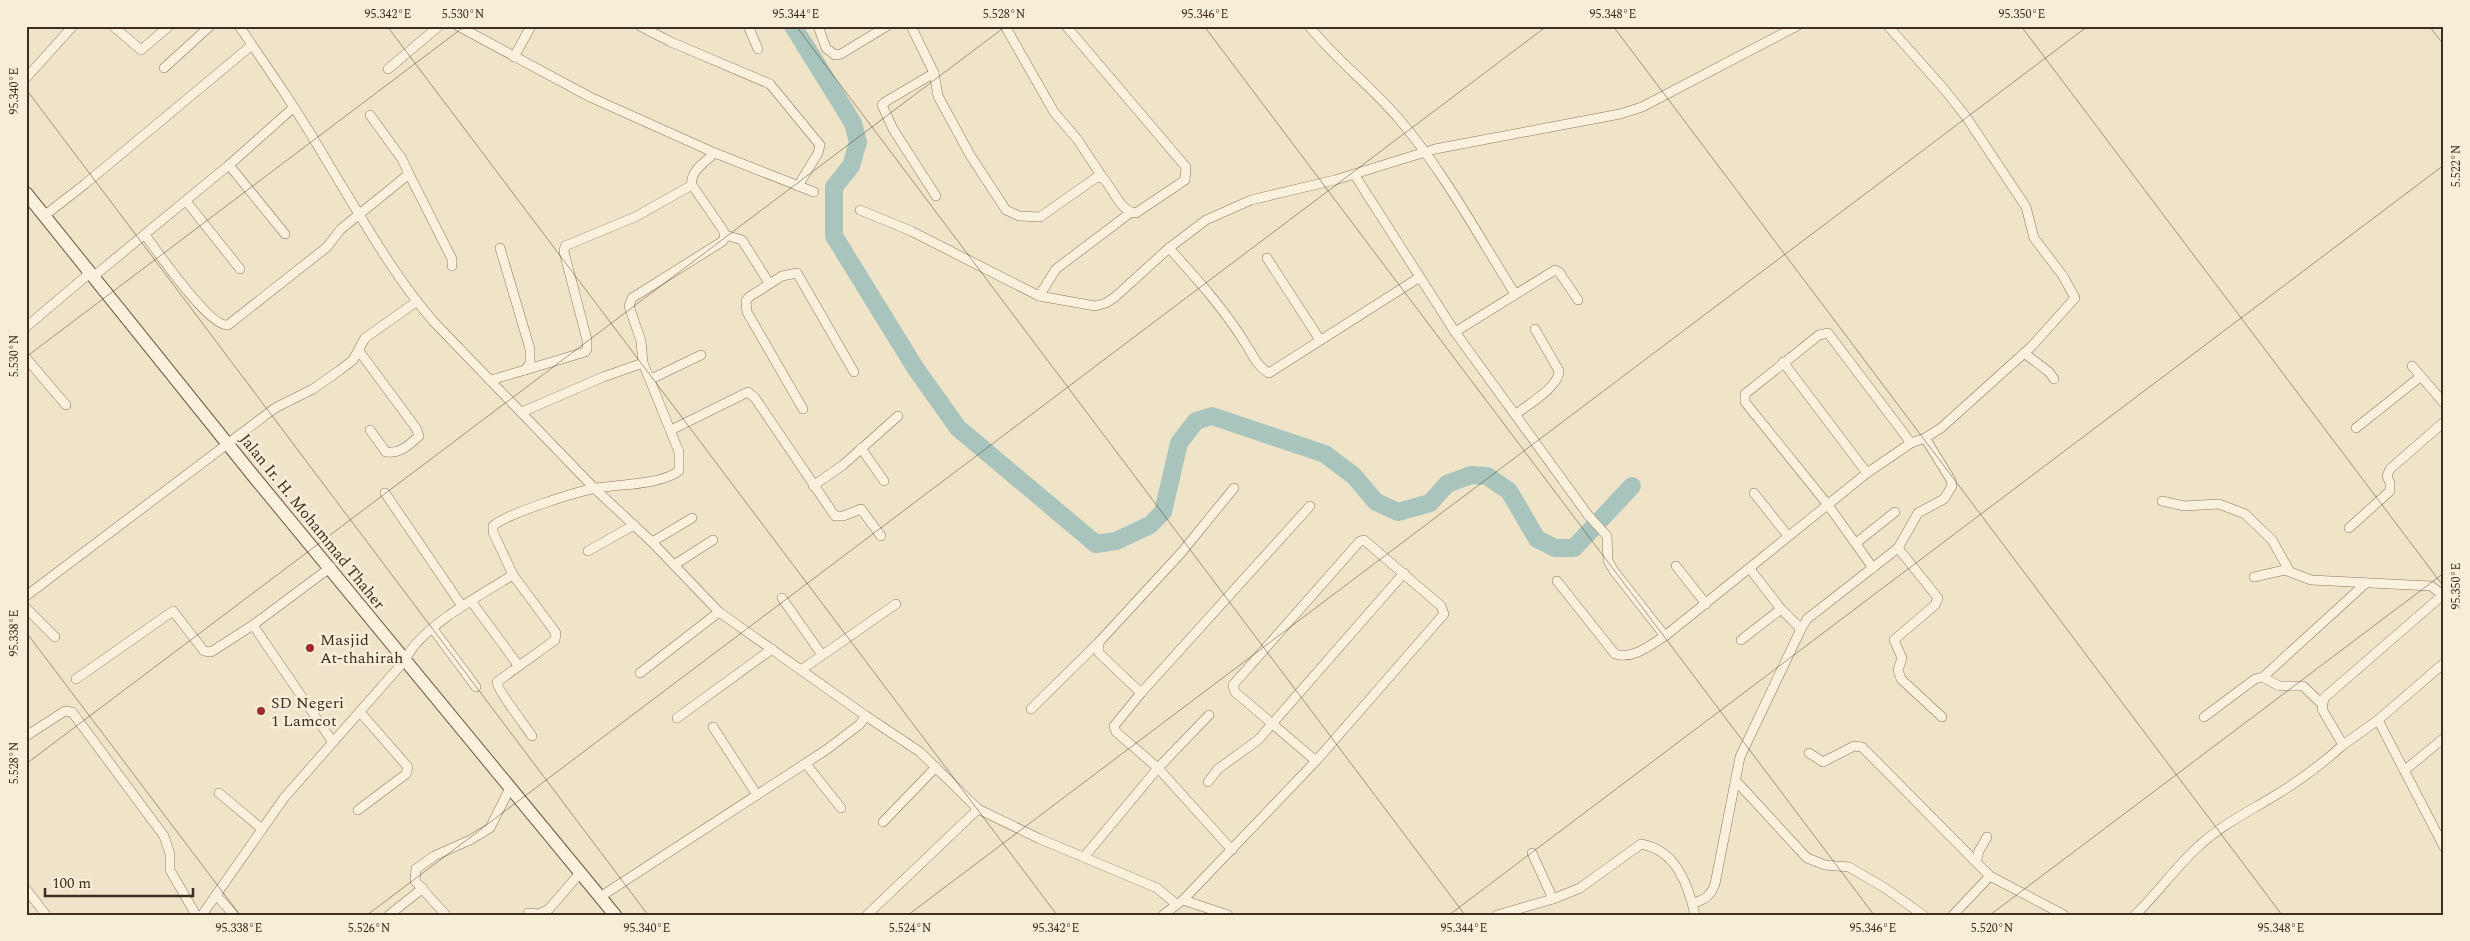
<svg xmlns="http://www.w3.org/2000/svg" width="2470" height="941" font-family="Spectral,serif">
<rect width="100%" height="100%" fill="#f0e4c8"/>
<g fill="none" stroke-linecap="round" stroke-linejoin="round">
<polyline stroke="#a9c4bc" stroke-width="18" points="793,26 853,123 858,142 851,166 834,187 834,236 916,369 958,428 1096,544 1116,541 1150,525 1163,512 1179,443 1196,421 1212,416 1325,454 1354,476 1376,502 1398,512 1430,503 1447,484 1471,475 1487,476 1509,491 1537,539 1555,548 1574,548 1632,486"/>
<g stroke="#8d765c" stroke-width="10">
<g id="minor">
<polyline points="113,26 141,50 169,26"/>
<path d="M239,26C270,71 301,116 328,163C361,217 392,273 433,321L594,488L652,542L719,612L866,716L859,725L826,750L600,897"/>
<polyline points="458,26 590,97 715,153 814,192"/>
<polyline points="640,26 671,42 770,84 820,145 818,153 798,186"/>
<polyline points="748,26 758,49"/>
<polyline points="818,26 826,48 835,55 841,54 887,26"/>
<path d="M911,26L934,73L938,96L970,155L1006,210L1019,216L1040,217L1097,177L1103,178C1113,189 1121,212 1136,213L1185,180L1186,167L1066,26"/>
<polyline points="1005,26 1054,112 1077,139 1103,178"/>
<path d="M1309,26C1336,60 1371,86 1399,119C1444,172 1478,235 1515,294"/>
<polyline points="514,57 531,26"/>
<polyline points="164,68 210,26"/>
<polyline points="388,69 439,26"/>
<polyline points="934,73 885,102 882,105 893,129 936,196"/>
<polyline points="26,78 73,26"/>
<polyline points="370,115 402,159 409,174"/>
<polyline points="229,165 285,234"/>
<polyline points="1354,174 1455,332 1588,515 1607,536 1608,561 1614,571 1665,636 1867,473 1911,443 1925,438 1941,428 2032,346 2075,298 2063,276 2034,238 2026,207 1967,118 1944,89 1888,26"/>
<polyline points="186,201 240,269"/>
<polyline points="860,210 911,231 1039,296 1095,306 1106,303 1115,297 1169,248 1206,220 1251,200 1335,180 1435,149 1620,114 1642,107 1797,26"/>
<polyline points="44,216 85,184 252,45"/>
<path d="M145,235C157,251 210,328 228,325L327,247L341,229L409,174L452,259V266"/>
<polyline points="725,235 742,240 769,283"/>
<path d="M1169,248C1198,280 1225,310 1247,346C1253,356 1259,368 1269,373L1420,277"/>
<polyline points="1267,258 1320,340"/>
<polyline points="94,276 229,165 293,108"/>
<polyline points="1039,296 1056,269 1130,213"/>
<polyline points="26,327 91,272"/>
<polyline points="1455,332 1555,270 1559,272 1578,300"/>
<path d="M359,351L416,428L419,436C409,445 400,454 386,452L370,430"/>
<polyline points="2024,353 2049,372 2054,379"/>
<polyline points="26,358 66,405"/>
<polyline points="1783,362 1867,473"/>
<polyline points="2412,366 2444,403"/>
<polyline points="525,370 585,352 587,349 587,340 564,252 565,246 635,217 692,185"/>
<polyline points="651,379 701,355"/>
<polyline points="491,380 525,370 530,363 530,349 500,248"/>
<polyline points="803,409 747,312 746,301 749,297 782,276 797,273 854,372"/>
<polyline points="522,412 603,377 643,363"/>
<path d="M1515,415C1527,405 1559,387 1559,371L1535,329"/>
<polyline points="2356,428 2420,377"/>
<polyline points="671,430 748,392 755,398 835,516 843,516 861,509 881,536"/>
<polyline points="861,448 884,481"/>
<polyline points="813,486 843,465 898,416"/>
<polyline points="385,493 462,606"/>
<polyline points="1754,493 1788,536"/>
<polyline points="2162,501 2184,506 2219,504 2245,514 2272,540 2290,572"/>
<polyline points="2349,528 2390,491 2390,483 2387,476 2390,469 2444,422"/>
<polyline points="652,542 692,518"/>
<polyline points="1856,543 1895,512"/>
<polyline points="1898,548 1938,598 1935,605 1894,640 1902,658 1898,670 1901,679 1942,717"/>
<polyline points="588,551 634,525"/>
<polyline points="674,565 713,540"/>
<polyline points="1676,566 1706,604"/>
<polyline points="1873,568 1828,505 1745,402 1745,394 1819,335 1828,333 1911,443"/>
<polyline points="1750,569 1781,609 1801,629"/>
<path d="M513,575L556,633L555,640L497,682C496,688 526,727 532,736"/>
<polyline points="2254,577 2285,570 2311,580 2431,586 2443,595"/>
<path d="M1557,581L1615,654C1633,660 1650,645 1665,636"/>
<polyline points="26,596 275,408 313,389 340,370 353,360 365,338 416,302"/>
<polyline points="782,598 822,655"/>
<polyline points="471,601 518,665"/>
<polyline points="26,608 55,637"/>
<polyline points="253,625 332,741"/>
<polyline points="433,629 476,687"/>
<polyline points="1741,640 1781,609"/>
<polyline points="801,670 896,604"/>
<polyline points="640,673 719,612"/>
<polyline points="2263,677 2366,583"/>
<polyline points="76,679 173,611 204,651 211,652 253,625 331,567"/>
<polyline points="1141,693 1099,653 1099,642 1181,553 1234,488"/>
<polyline points="1031,709 1099,642"/>
<polyline points="866,716 920,752 978,809 1040,839 1157,888 1176,904"/>
<polyline points="2204,717 2255,679 2263,677 2279,686 2303,686 2322,704"/>
<polyline points="677,718 772,649"/>
<polyline points="2378,720 2444,847"/>
<polyline points="713,727 757,795"/>
<polyline points="26,736 65,711 72,712 164,836 170,854 170,870 196,915"/>
<polyline points="2343,745 2378,720 2444,663"/>
<polyline points="1809,753 1823,762 1854,746 1862,747 1976,862"/>
<polyline points="806,764 841,808"/>
<polyline points="2405,770 2444,738"/>
<polyline points="1736,781 1807,858 1825,865 1849,867 1885,888 1923,915"/>
<polyline points="1208,782 1218,769 1258,740 1404,573"/>
<polyline points="219,793 262,829"/>
<polyline points="358,810 406,774 408,767 360,712"/>
<polyline points="883,822 936,767"/>
<polyline points="1987,837 1979,851 1976,862 1990,876 2064,915"/>
<polyline points="1232,850 1158,768 1116,732 1114,726 1141,693 1310,506"/>
<polyline points="1532,853 1553,899"/>
<polyline points="1084,857 1158,768 1209,715"/>
<polyline points="26,889 46,915"/>
<polyline points="216,895 234,915"/>
<polyline points="1183,900 1316,761 1444,614 1441,606 1364,540 1360,541 1233,685 1235,692 1316,761"/>
<path d="M1693,903C1705,900 1711,895 1715,884L1740,757L1801,629L1807,619L1898,548L1918,513L1944,499L1952,486L1951,480L1925,438"/>
<polyline points="528,913 539,914 549,909 580,873"/>
<path d="M202,915L284,798L406,659C418,629 485,592 513,575L493,532V526C506,514 578,491 597,488C620,484 660,485 679,471V452L643,363L641,341L629,306L632,298L723,241L725,235L723,230L692,185C689,172 706,161 715,153"/>
<polyline points="389,915 423,888"/>
<polyline points="446,915 415,881 416,869 434,856 470,840 490,828 510,788"/>
<polyline points="867,915 978,809"/>
<polyline points="1163,915 1183,900 1228,915"/>
<path d="M1497,915L1553,899L1580,888L1641,844C1676,850 1688,884 1695,915"/>
<polyline points="1953,915 1990,876"/>
<path d="M2135,915C2158,893 2176,866 2200,845C2224,823 2252,810 2279,793C2302,779 2323,763 2343,745L2322,709L2324,698L2444,594"/>
</g>
</g>
<g stroke="#6f573f" stroke-width="14">
<polyline id="secondary" points="26,193 255,478 615,915"/>
</g>
<use href="#minor" stroke="#faf1dc" stroke-width="9"/>
<use href="#secondary" stroke="#faf1dc" stroke-width="12"/>
</g>
<path fill="none" stroke="#3d2e20" stroke-width="1" stroke-opacity="0.45" d="M387,26L1057,915M796,26L1465,915M1204,26L1874,915M1613,26L2282,915M2021,26L2444,587M2429,26L2444,45M26,89L648,915M26,357L465,26M26,632L240,915M26,764L1006,26M367,915L1547,26M908,915L2088,26M1449,915L2444,165M1990,915L2444,573"/>
<g fill="#9e2a2b" stroke="#f7eed8" stroke-width="2">
<circle cx="310" cy="648" r="5"/>
<circle cx="261" cy="711" r="5"/>
</g>
<g text-anchor="middle" stroke-width="5" stroke-linejoin="round" paint-order="stroke">
<g font-size="16" fill="#3d2e20" stroke="#f7eed8">
<text transform="translate(313 521) rotate(51)" y="6">Jalan Ir. H. Mohammad Thaher</text>
</g>
<g font-size="16" fill="#3d2e20" stroke="#f7eed8" text-anchor="start">
<text x="320" y="645">Masjid<tspan x="320" dy="18">At-thahirah</tspan></text>
<text x="271" y="708">SD Negeri<tspan x="271" dy="18">1 Lamcot</tspan></text>
</g>
</g>
<rect width="2470" height="941" fill="none" stroke="#f7eed8" stroke-width="55"/>
<path d="M45 888v8h148v-8" fill="none" stroke="#3d2e20" stroke-width="2.5"/>
<text x="52" y="888" font-size="15" fill="#3d2e20" stroke="#f7eed8" stroke-width="4" paint-order="stroke">100 m</text>
<rect x="28" y="28" width="2414" height="886" fill="none" stroke="#3d2e20" stroke-width="2"/>
<g font-size="12" text-anchor="middle" fill="#3d2e20">
<text x="388" y="18">95.342°E</text>
<text x="463" y="18">5.530°N</text>
<text x="796" y="18">95.344°E</text>
<text x="1004" y="18">5.528°N</text>
<text x="1205" y="18">95.346°E</text>
<text x="1613" y="18">95.348°E</text>
<text x="2022" y="18">95.350°E</text>
<text transform="translate(14 91) rotate(-90)" y="4">95.340°E</text>
<text transform="translate(2456 166) rotate(-90)" y="4">5.522°N</text>
<text transform="translate(14 356) rotate(-90)" y="4">5.530°N</text>
<text transform="translate(2456 586) rotate(-90)" y="4">95.350°E</text>
<text transform="translate(14 633) rotate(-90)" y="4">95.338°E</text>
<text transform="translate(14 763) rotate(-90)" y="4">5.528°N</text>
<text x="239" y="932">95.338°E</text>
<text x="369" y="932">5.526°N</text>
<text x="647" y="932">95.340°E</text>
<text x="910" y="932">5.524°N</text>
<text x="1056" y="932">95.342°E</text>
<text x="1464" y="932">95.344°E</text>
<text x="1873" y="932">95.346°E</text>
<text x="1992" y="932">5.520°N</text>
<text x="2281" y="932">95.348°E</text>
</g>
</svg>
